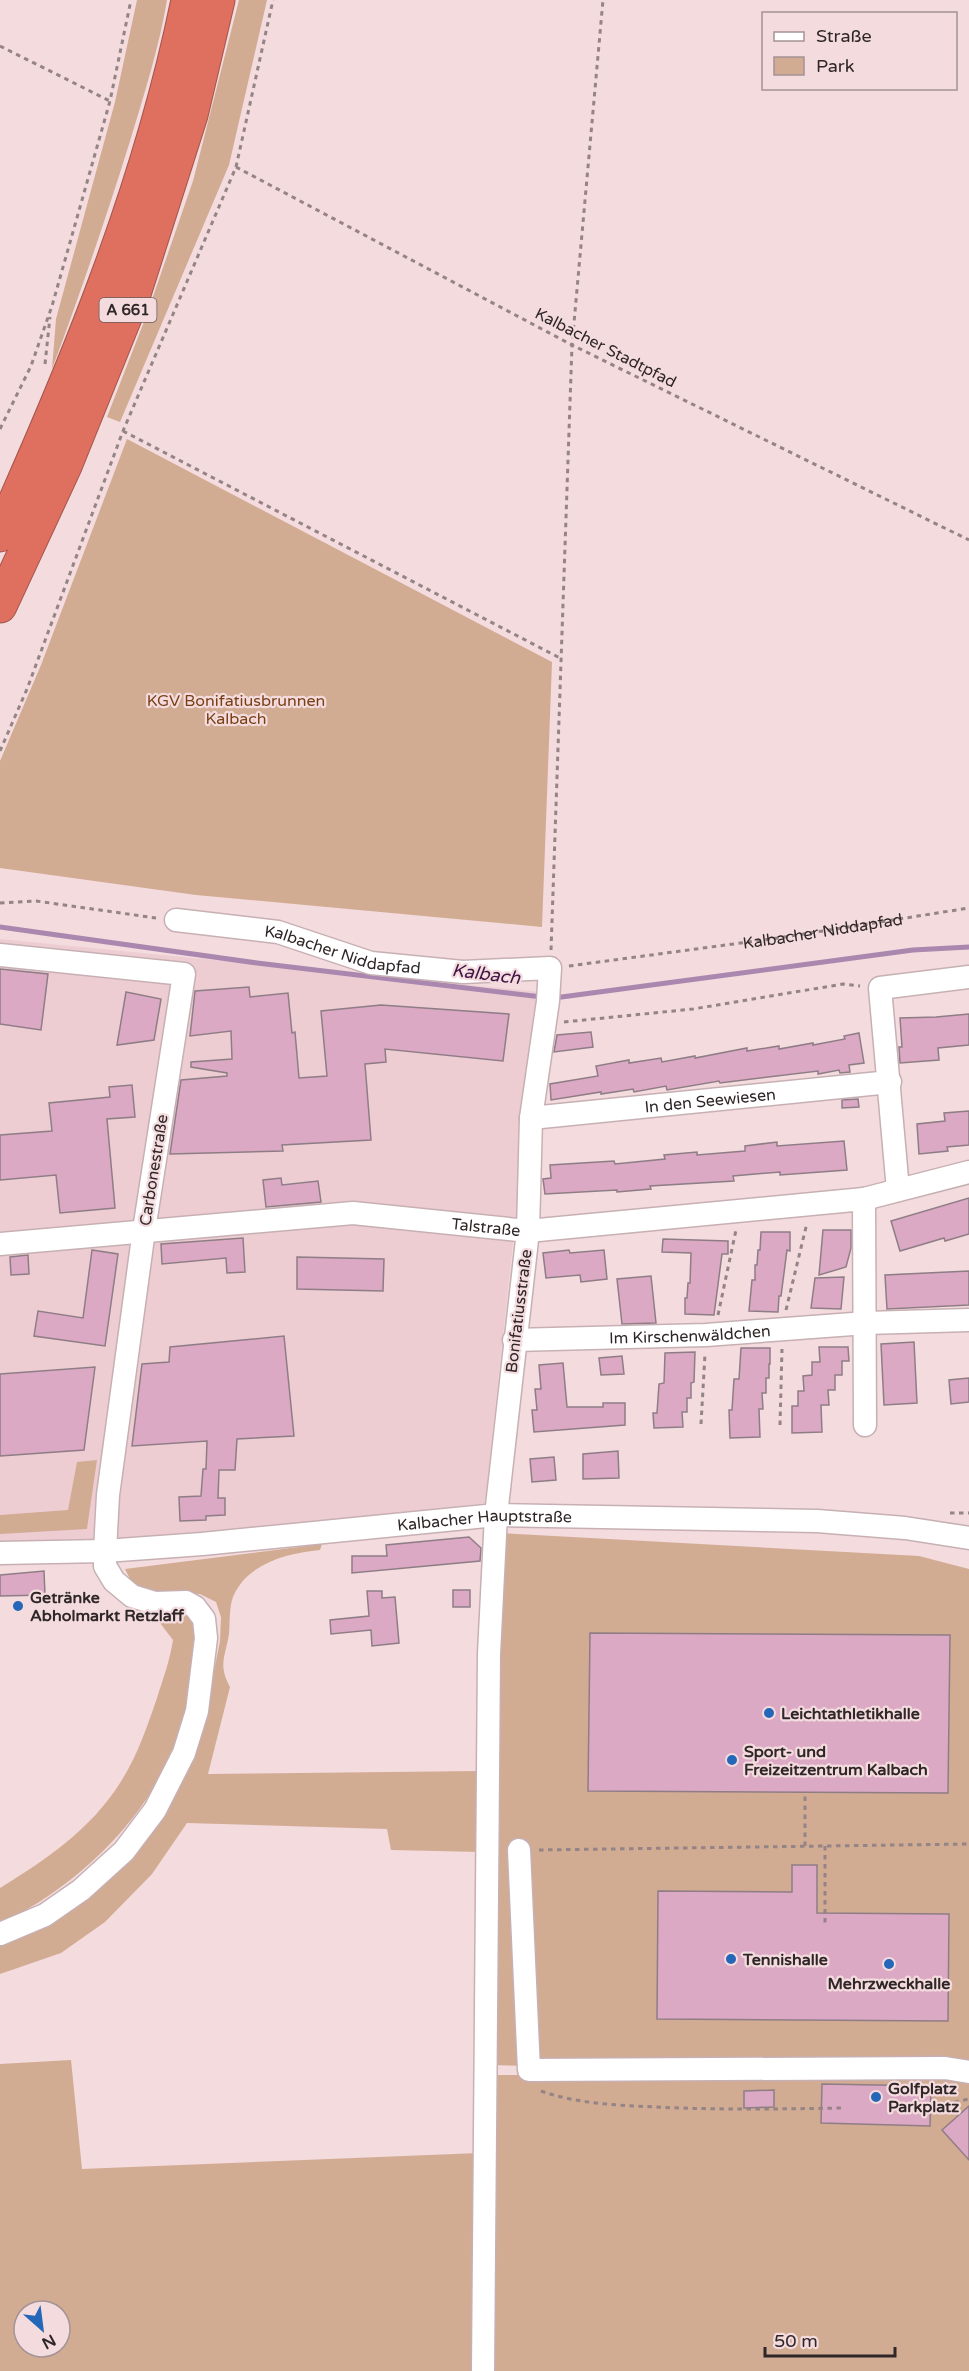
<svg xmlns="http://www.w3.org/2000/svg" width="969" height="2371" font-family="'Varela Round',sans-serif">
<rect width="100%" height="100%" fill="#f3dbde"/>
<polygon fill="#edcdd2" points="0,939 540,992 485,1503 105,1551 0,1553"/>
<g fill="#d2ab93" fill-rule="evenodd">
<path d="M137,0H167C159,48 144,94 130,141C106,218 80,294 52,369L56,319L115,102Z"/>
<polygon points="239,0 267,0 229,165 120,422 107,417 147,314 193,181"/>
<polygon points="127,439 552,662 542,927 196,895 0,868 0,761 41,665"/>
<polygon points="97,1460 87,1529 0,1534 0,1515 68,1510 77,1462"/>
<path d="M500,1533L919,1556L969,1569V2371H0V2064L71,2060L82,2169L479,2153L481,2075L939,2076L490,2065ZM24,2311H60V2347H24Z"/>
<path d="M322,1544L320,1550C288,1553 247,1563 233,1597C229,1607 230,1623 229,1634C225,1658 218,1665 230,1687L208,1774L481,1771V1852L391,1850L387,1829L187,1823L152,1874L105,1922L61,1953L0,1974V1943L134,1848L208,1701L220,1641L221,1617L216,1602L200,1594L141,1592L131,1581L125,1569Z"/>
<path d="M185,1609L200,1623C197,1649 196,1685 189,1710C160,1806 89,1880 0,1924V1888C46,1860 91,1829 120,1783C137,1757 147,1727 157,1698C163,1679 170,1660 173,1640L157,1619L171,1611Z"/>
</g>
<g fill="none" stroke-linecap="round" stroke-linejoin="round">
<g stroke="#aa87ae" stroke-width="5">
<polyline points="0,927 257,963 542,997"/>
<polyline points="554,998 913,950 969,947"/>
</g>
</g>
<g fill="#dba9c4" stroke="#8f7d86" stroke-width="1.5">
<polygon points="0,969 48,974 41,1030 0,1024"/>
<polygon points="249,987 250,997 288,993 292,1033 295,1032 299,1078 327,1076 321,1011 381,1005 509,1014 503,1061 385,1049 386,1062 365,1064 371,1140 282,1145 283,1151 170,1154 181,1080 227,1076 227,1073 191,1067 191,1062 232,1059 231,1031 190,1036 195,991"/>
<polygon points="126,992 161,999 154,1040 117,1045"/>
<polygon points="969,1014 969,1045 938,1048 939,1060 900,1063 899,1047 902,1047 900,1018 936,1017"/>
<polygon points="591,1032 593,1047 554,1052 557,1035"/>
<polygon points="859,1033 864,1063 849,1065 850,1072 840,1073 839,1070 818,1074 818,1071 720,1083 719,1081 667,1090 666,1086 634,1092 633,1089 601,1094 601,1092 551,1100 550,1084 598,1076 596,1066 629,1060 629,1063 661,1058 662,1062 695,1056 695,1058 747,1048 747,1051 779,1046 779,1049 813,1043 813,1045 845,1039 844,1036"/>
<polygon points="132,1085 135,1117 107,1119 115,1208 60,1213 56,1175 0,1180 0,1135 52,1131 49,1103 110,1097 109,1087"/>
<polygon points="858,1099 859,1107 842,1108 842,1100"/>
<polygon points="969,1111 969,1145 947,1147 948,1151 919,1154 917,1124 945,1121 944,1113"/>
<polygon points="844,1141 847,1170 780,1175 780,1172 733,1176 734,1181 650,1186 651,1189 617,1192 617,1190 545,1194 543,1179 551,1178 550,1165 614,1161 615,1164 665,1159 664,1155 697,1152 697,1155 745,1151 745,1146 777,1142 777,1146"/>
<polygon points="281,1178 282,1185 318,1181 321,1202 266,1207 263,1180"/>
<polygon points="969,1198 969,1234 945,1241 944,1238 900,1251 891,1221"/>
<polygon points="823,1230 851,1230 851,1248 846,1267 819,1275"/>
<polygon points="761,1232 790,1232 790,1251 787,1250 781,1296 779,1296 778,1312 749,1311 752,1280 755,1280 755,1265 757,1265 758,1250 760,1250"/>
<polygon points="243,1238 245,1272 227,1273 226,1258 162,1264 161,1244"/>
<polygon points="663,1239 728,1241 728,1254 722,1254 714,1315 685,1314 685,1298 687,1298 688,1283 690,1283 691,1253 662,1252"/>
<polygon points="92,1250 118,1254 105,1346 34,1336 38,1311 83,1318"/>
<polygon points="569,1250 570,1253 604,1250 607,1279 581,1282 580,1275 546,1278 543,1253"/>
<polygon points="28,1255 29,1274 11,1275 10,1257"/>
<polygon points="297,1257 384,1259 383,1291 297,1289"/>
<polygon points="969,1271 969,1305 887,1309 885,1275"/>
<polygon points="651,1276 656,1323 622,1324 617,1279"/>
<polygon points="844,1277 841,1309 811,1308 815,1278"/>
<polygon points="284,1336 294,1436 237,1439 235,1470 219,1470 218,1498 225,1498 225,1515 206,1516 206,1520 180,1521 179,1497 201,1496 203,1469 206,1469 207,1441 132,1446 142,1364 169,1362 170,1347"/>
<polygon points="914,1342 917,1403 884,1405 881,1344"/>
<polygon points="819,1347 848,1347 849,1361 842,1361 842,1375 835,1375 835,1390 828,1390 829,1405 821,1405 822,1432 792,1433 792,1406 798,1406 798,1391 804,1391 803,1376 812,1375 812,1362 820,1362"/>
<polygon points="741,1348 770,1348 770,1364 769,1364 769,1378 766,1378 766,1393 762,1393 763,1409 759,1409 760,1437 730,1438 729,1410 732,1410 734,1379 739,1379"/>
<polygon points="695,1352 694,1382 691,1383 691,1398 687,1398 687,1412 682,1412 683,1427 654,1428 653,1413 657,1413 659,1384 664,1383 665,1353"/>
<polygon points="622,1356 624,1374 601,1375 599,1358"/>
<polygon points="563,1363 567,1407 603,1407 603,1403 625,1403 625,1425 534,1432 532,1410 537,1410 535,1389 541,1389 539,1365"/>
<polygon points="95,1367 84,1450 0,1456 0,1374"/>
<polygon points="969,1378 969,1402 951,1404 949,1380"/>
<polygon points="618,1451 619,1478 583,1479 583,1454"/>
<polygon points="554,1457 556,1480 532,1482 530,1459"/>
<polygon points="469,1537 481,1548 480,1561 352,1573 352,1556 387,1556 386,1545"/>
<polygon points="44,1571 45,1595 0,1596 0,1575"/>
<rect x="453" y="1590" width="17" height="17"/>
<polygon points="367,1591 382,1591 382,1598 395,1597 399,1643 372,1646 371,1630 331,1634 330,1620 369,1616"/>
<polygon points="590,1633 950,1635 948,1793 588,1791"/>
<polygon points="792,1865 817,1865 817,1913 949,1914 948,2021 657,2019 658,1891 792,1892"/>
<polygon points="822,2084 931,2086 930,2126 821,2123"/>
<polygon points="774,2090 774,2107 744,2108 744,2091"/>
<polygon points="969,2106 969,2160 942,2130"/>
</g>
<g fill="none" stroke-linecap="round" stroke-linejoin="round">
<g stroke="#c7b0b3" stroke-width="25">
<g id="minor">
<path id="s2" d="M176,920L278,932L371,963L463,972L550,968L548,1001L531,1118L528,1231L496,1515L489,1654L483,2371"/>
<polyline points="0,955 184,974 144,1230 108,1495 105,1551 105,1566 114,1581 132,1596 155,1603 186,1602 195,1607 204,1619 206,1638 197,1711 184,1753 155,1810 124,1851 81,1890 45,1915 0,1934"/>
<path id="s3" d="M531,1118L890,1082"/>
<polyline points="898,1190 880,988 969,977"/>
<polyline points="864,1199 865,1425"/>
<path id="s4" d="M0,1244L353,1213L528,1231L864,1199L969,1172"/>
<path id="s5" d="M514,1340L706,1335L866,1323L969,1320"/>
<path id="s6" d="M0,1553L105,1551L202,1544L496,1515L817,1521L905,1528L969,1538"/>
<polyline points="519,1850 529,2070 945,2068 969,2072"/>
</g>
</g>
<g stroke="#a1554b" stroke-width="35">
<g id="highway">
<path d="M0,535C78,362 150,186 188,0"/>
<polyline points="0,606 65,466 132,300 191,115 218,0"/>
</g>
</g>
<g stroke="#958486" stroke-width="3" stroke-dasharray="4.5 4.5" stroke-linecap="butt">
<polyline points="0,46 110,101"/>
<polyline points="236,167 572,345 969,540"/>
<polyline points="45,364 50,317"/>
<polyline points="0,429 31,366 52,306 110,101 131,0"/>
<polyline points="123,431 560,658"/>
<polyline points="0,751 27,689 123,431 236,167 273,0"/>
<polyline points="0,903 36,901 156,918"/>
<polyline points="551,950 572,345 603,0"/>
<path id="s1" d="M569,966L778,938L969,908"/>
<polyline points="564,1022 693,1009 843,984 860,986"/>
<polyline points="786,1310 807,1223"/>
<polyline points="718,1315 736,1230"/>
<polyline points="701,1424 705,1354"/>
<polyline points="780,1425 782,1349"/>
<polyline points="950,1513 969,1513"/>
<polyline points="805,1846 805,1792"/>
<polyline points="825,1846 825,1924"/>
<polyline points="539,1850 969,1844"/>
<path d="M541,2091C578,2104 616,2105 655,2107C718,2110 781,2109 844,2108"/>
<polyline points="928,2108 969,2099"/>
</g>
<use href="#minor" stroke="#fff" stroke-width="22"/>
<use href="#highway" stroke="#df6f5e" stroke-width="33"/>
</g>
<g fill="#2467b8" stroke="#f3dbde" stroke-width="2">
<circle cx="18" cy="1606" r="6"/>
<circle cx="769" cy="1713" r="6"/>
<circle cx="732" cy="1760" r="6"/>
<circle cx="731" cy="1959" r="6"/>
<circle cx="889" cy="1964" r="6"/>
<circle cx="876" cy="2097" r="6"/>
</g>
<g text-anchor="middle" stroke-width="4.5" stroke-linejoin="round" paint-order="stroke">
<rect fill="#f3dbde" stroke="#6a5c5e" stroke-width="1.5" x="99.5" y="298" width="57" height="24" rx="4.5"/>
<g font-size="15" font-weight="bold" fill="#2f2627">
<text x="128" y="315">A 661</text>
</g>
<g font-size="16" fill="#2f2627" stroke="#f3dbde">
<text transform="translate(606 347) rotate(27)" y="6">Kalbacher Stadtpfad</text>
<text dy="6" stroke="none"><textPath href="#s1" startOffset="256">Kalbacher Niddapfad</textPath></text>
<text dy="6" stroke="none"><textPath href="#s2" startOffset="170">Kalbacher Niddapfad</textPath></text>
<text dy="6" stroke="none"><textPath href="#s3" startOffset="180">In den Seewiesen</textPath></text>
<text transform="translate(153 1170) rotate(-81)" y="6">Carbonestraße</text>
<text dy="6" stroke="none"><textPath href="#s4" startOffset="488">Talstraße</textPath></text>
<text transform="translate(518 1311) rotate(-83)" y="6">Bonifatiusstraße</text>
<text dy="6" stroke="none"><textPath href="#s5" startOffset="176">Im Kirschenwäldchen</textPath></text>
<text dy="6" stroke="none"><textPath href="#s6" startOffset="486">Kalbacher Hauptstraße</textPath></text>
</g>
<g font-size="16" fill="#793f13" stroke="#f3dbde">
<text x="236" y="706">KGV Bonifatiusbrunnen<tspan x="236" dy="18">Kalbach</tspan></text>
</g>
<g font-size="16" font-weight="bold" fill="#2f2627" stroke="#f3dbde" text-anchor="start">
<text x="30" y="1603">Getränke<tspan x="30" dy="18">Abholmarkt Retzlaff</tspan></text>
<text x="781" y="1719">Leichtathletikhalle</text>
<text x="744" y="1757">Sport- und<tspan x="744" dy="18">Freizeitzentrum Kalbach</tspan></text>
<text x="743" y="1965">Tennishalle</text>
<text x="889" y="1989" text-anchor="middle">Mehrzweckhalle</text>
<text x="888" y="2094">Golfplatz<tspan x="888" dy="18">Parkplatz</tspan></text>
</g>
<g font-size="18" font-style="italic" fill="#401445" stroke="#f3dbde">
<text transform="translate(486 974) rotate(7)" y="6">Kalbach</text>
</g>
</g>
<rect x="762" y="12" width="195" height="78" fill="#f3dbde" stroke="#a59395" stroke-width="1.5"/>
<rect x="774" y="32" width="30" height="9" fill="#ffffff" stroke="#a59395" stroke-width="1.5"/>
<text x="816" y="42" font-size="18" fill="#2f2627">Straße</text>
<rect x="774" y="57" width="30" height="18" fill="#d2ab93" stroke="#a59395" stroke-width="1.5"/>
<text x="816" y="72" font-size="18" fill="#2f2627">Park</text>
<g transform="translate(42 2329) rotate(152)"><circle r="28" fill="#f3dbde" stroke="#a59395" stroke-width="1.5"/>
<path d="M0-4.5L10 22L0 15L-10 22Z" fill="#2467b8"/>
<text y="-9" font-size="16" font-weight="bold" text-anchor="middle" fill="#2f2627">N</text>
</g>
<path d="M765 2347v9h130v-9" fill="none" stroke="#2f2627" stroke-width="3"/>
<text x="774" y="2347" font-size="18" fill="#2f2627" stroke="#f3dbde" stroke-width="4.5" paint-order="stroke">50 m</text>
</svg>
